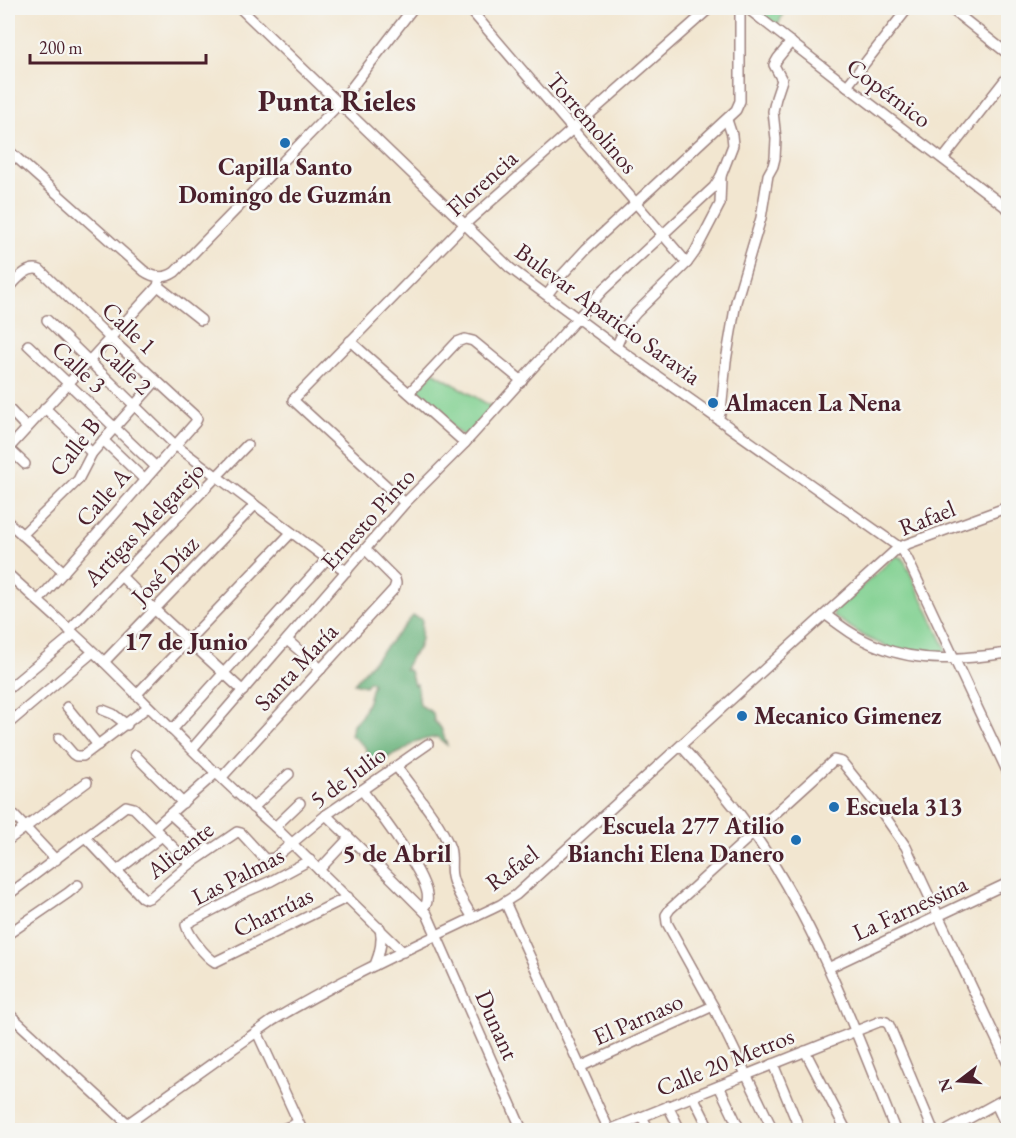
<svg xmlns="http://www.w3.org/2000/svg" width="1016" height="1138" font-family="'EB Garamond',serif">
<rect width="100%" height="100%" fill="#f6f6f2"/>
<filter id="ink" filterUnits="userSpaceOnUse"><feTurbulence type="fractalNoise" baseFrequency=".0167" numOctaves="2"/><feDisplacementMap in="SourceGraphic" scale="12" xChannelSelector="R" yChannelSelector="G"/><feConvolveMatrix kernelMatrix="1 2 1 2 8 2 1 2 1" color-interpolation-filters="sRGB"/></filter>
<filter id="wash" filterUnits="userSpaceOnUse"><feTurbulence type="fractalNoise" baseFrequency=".008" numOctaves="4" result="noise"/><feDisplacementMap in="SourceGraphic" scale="24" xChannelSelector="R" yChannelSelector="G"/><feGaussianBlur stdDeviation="1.35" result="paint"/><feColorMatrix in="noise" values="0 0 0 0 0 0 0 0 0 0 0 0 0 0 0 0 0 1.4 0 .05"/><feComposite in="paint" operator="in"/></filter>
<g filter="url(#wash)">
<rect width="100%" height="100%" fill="#f2e6d0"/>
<g fill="#80d090" stroke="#65785e" stroke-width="1.5">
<polygon points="750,8 785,8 779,23 776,26"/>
<polygon points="433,372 494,408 465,438 414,394"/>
<polygon points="896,556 903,558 946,649 943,654 940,655 892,649 867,638 833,616 834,611"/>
</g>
<polygon fill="#68b27a" stroke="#596852" stroke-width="1.5" points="413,616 422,619 421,639 418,649 411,657 405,669 410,671 414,685 417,684 420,705 433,713 434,721 441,728 447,745 437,737 417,741 401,752 390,756 378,768 371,765 365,747 351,735 353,724 362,715 368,701 373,683 369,681 365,686 354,683"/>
</g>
<g filter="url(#ink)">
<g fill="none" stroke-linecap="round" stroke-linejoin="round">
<g stroke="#9e827e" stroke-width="12">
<g id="minor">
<polyline points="240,8 510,268 616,347 899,547 907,558 1008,773"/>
<polyline points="469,8 687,263"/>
<polyline points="747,8 847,86 1008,209"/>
<polyline points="950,8 1008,54"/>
<polyline points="847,86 908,8"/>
<path d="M8,150L144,271C154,278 165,279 175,272L339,104L413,8"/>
<polyline points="943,159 1008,76"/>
<polyline points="158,286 201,320"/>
<path d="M8,289C16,281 27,265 40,270L110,338L194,415L197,419L195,423L38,601"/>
<polyline points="547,295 562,275 586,249 736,110 740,101 740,8"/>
<polyline points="47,320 175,445 327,559 347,571"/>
<polyline points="350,341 465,443"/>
<polyline points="28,345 156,467"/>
<polyline points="616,347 626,325 636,313 687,263 695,252 720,204 721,176 733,145 732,135 727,120"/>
<polyline points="409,393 457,342 465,339 473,341 522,381"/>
<polyline points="8,408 27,428"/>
<polyline points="45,408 92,453"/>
<polyline points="718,419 721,411 726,361 736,302 761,218 768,175 773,166 775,158 776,139 773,111 776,98 782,80 774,65 778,58 791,42"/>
<polyline points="103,440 145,480"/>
<polyline points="8,448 25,464"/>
<polyline points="8,449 158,286 160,277"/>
<polyline points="405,503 293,400 464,225 710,8"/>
<polyline points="8,522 64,572"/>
<polyline points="22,535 78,480 92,453 156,381"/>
<path d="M8,574C40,603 72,631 103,661C160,717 215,775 275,827L403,952"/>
<polyline points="121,576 154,609 243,691"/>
<path d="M826,615C842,627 858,639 877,646C920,664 964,659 1008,653"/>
<polyline points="69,630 247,445"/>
<polyline points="287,640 321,669"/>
<polyline points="104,662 255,505"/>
<polyline points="8,689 74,634"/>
<polyline points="136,695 291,533"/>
<polyline points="67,707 98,745"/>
<polyline points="103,710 113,714 127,725"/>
<polyline points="8,724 93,652"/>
<polyline points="172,730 327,559"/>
<polyline points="59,738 73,754 76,756 83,756 148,707"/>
<path d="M681,746C706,774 733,802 754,834C816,924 855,1029 895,1130"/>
<polyline points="192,749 405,503 465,443 603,290 714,187 721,176"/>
<polyline points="135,755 183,803"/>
<path d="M396,766C413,790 440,821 450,848C453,858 450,867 452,876C454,889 466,906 473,918"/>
<polyline points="222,777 394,589 396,583 395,579 366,550"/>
<path d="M362,790C375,808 433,881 427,901C427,905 424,906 422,908"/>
<polyline points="253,808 289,774"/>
<polyline points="8,809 56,860"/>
<polyline points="170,814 210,850"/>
<polyline points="326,815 392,879 427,914 522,1130"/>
<polyline points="275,827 300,803"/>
<polyline points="154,828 217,772"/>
<polyline points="85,837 142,897 146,899 151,897 190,864 237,832 241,833 264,858 268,859 274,858 326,815 428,744"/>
<polyline points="8,840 87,782"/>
<path d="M310,860L271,881L243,893L230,901L190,922L186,925C189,936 205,956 215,962L348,897"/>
<polyline points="319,870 349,838"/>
<polyline points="117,871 162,836"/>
<polyline points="8,895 126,806 134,808 190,864"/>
<polyline points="505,902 609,1130"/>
<polyline points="8,934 68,893 78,885"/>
<path d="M375,965C380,953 383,941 380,928"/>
<polyline points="828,968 1008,883"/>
<polyline points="8,1013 128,1124"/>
<polyline points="257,1032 302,1130"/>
<polyline points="805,1051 846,1130"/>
<polyline points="773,1064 800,1130"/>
<polyline points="580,1067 713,1006"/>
<polyline points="719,1086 740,1130"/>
<polyline points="693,1096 710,1130"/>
<polyline points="996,1104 1008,1130"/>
<polyline points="668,1106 680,1130"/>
<polyline points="642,1117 649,1130"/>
<path d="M119,1130L272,1021C345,977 423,942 500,905L516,895L899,547L1008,507"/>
<polyline points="280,1130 298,1123"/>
<polyline points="609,1130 881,1021 886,1022 889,1025 933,1130"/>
<polyline points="773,1130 713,1006 667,923 666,915 670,909 834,760 842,762 879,808 906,847 1008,1064"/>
<polyline points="948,1130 1008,1097"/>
</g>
</g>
<use href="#minor" stroke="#fff" stroke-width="9"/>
</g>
</g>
<g fill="#1f6fb2" stroke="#f6f6f2" stroke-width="2">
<circle cx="285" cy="143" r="6"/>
<circle cx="713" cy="403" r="6"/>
<circle cx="742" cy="716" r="6"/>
<circle cx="834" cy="807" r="6"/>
<circle cx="796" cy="840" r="6"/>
</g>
<g text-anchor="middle" stroke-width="5" stroke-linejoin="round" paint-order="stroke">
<g font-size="24" fill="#4a1f2b" stroke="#f6f6f2">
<text transform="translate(889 93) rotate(37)" y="8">Copérnico</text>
<text transform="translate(592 123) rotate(49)" y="8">Torremolinos</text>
<text transform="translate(482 183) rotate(-42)" y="8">Florencia</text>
<text transform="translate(608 314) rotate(36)" y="8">Bulevar Aparicio Saravia</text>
<text transform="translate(129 328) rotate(43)" y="8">Calle 1</text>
<text transform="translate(79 367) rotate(43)" y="8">Calle 3</text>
<text transform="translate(125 368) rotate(44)" y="8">Calle 2</text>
<text transform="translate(75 447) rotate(-52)" y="8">Calle B</text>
<text transform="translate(103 497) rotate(-49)" y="8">Calle A</text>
<text transform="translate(927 518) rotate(-22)" y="8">Rafael</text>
<text transform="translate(368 519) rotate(-48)" y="8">Ernesto Pinto</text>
<text transform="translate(144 524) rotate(-46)" y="8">Artigas Melgarejo</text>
<text transform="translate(165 570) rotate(-46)" y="8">José Díaz</text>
<text transform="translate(296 667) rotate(-47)" y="8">Santa María</text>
<text transform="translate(348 777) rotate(-36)" y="8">5 de Julio</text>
<text transform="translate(180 850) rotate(-38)" y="8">Alicante</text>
<text transform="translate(512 868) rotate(-37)" y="8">Rafael</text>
<text transform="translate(238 876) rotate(-27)" y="8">Las Palmas</text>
<text transform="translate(910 908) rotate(-25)" y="8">La Farnessina</text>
<text transform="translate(273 912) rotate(-26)" y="8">Charrúas</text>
<text transform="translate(638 1019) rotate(-24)" y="8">El Parnaso</text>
<text transform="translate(497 1025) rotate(66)" y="8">Dunant</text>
<text transform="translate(725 1062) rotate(-22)" y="8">Calle 20 Metros</text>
</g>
<g font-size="24" font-weight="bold" fill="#4a1f2b" stroke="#f6f6f2" text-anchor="start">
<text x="285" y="175" text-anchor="middle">Capilla Santo<tspan x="285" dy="28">Domingo de Guzmán</tspan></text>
<text x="725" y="411">Almacen La Nena</text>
<text x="754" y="724">Mecanico Gimenez</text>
<text x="846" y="815">Escuela 313</text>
<text x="784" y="834" text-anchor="end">Escuela 277 Atilio<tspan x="784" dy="28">Bianchi Elena Danero</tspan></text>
</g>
<g font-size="26" font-weight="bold" fill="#4a1f2b" stroke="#f6f6f2">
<text x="186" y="650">17 de Junio</text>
<text x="397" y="862">5 de Abril</text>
</g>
<g font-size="30" font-weight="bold" fill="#4a1f2b" stroke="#f6f6f2">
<text x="337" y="111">Punta Rieles</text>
</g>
</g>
<rect width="1016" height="1138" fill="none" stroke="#f6f6f2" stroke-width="30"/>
<g transform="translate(959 1081) rotate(253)" stroke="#f6f6f2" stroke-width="4.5" paint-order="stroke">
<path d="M0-4.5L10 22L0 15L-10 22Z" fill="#4a1f2b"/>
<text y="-9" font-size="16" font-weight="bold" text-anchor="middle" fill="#4a1f2b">N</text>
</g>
<path d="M30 54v9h176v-9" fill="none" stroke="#4a1f2b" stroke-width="3"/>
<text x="39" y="54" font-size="18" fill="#4a1f2b" stroke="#f6f6f2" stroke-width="4.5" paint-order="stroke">200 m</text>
</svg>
